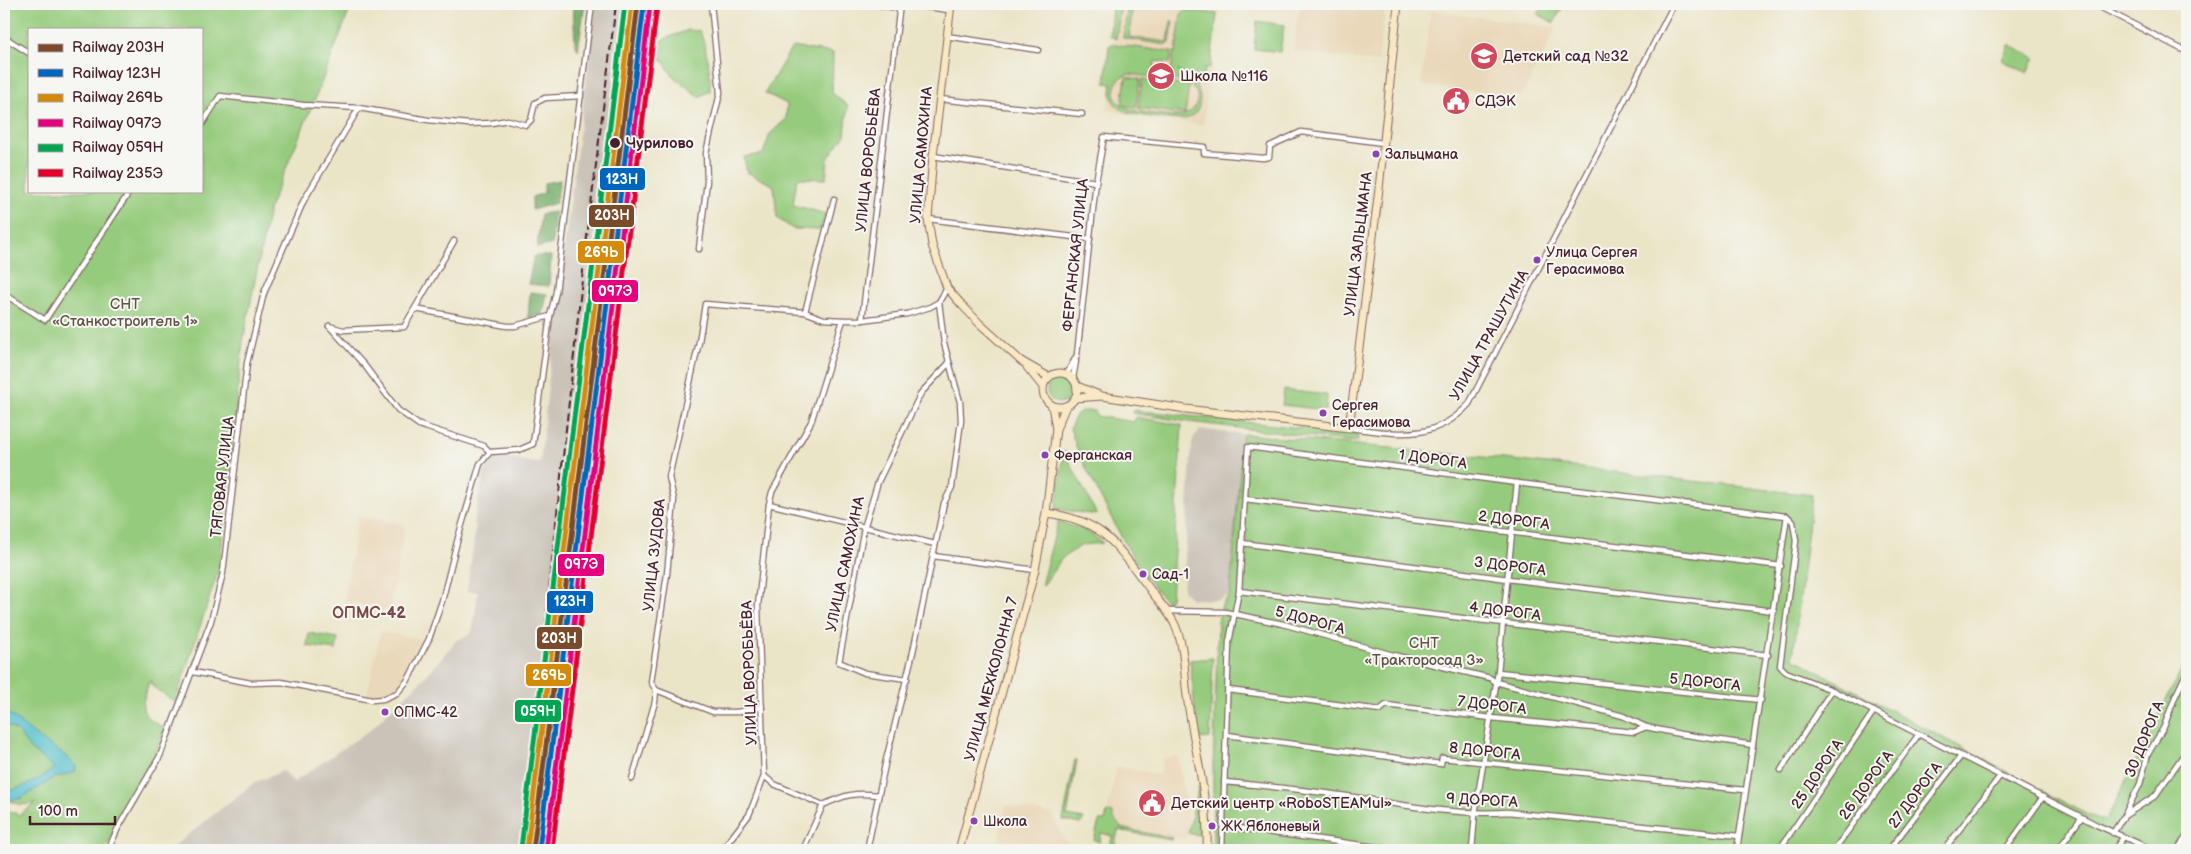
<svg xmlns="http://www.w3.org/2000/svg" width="2191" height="854" font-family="'Balsamiq Sans',sans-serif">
<rect width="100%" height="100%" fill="#f6f6f2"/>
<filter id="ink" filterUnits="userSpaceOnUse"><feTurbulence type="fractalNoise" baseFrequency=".02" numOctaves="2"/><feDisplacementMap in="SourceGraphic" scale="10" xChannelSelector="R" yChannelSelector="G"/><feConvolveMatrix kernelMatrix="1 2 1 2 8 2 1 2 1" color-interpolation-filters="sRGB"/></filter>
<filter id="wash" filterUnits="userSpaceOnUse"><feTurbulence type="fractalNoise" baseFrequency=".0096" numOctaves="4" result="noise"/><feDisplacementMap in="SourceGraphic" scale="20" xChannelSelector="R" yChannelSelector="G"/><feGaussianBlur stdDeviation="1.12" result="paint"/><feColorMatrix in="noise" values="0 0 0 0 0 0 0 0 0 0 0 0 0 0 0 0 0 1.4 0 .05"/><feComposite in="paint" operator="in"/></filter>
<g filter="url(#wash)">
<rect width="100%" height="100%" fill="#ebe5c8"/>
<g fill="#ead8ba">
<polygon points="1119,4 1212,4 1211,8 1219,9 1203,125 1129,115 1108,110"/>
<polygon points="1300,4 1386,4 1378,62 1293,51"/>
<polygon points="1431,11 1446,13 1557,27 1521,97 1421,85"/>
<polygon points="358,516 405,524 390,610 344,602"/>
<polygon points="381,632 425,640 412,668 400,688 389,695 366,697"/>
<polygon points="1178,756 1189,825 1186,840 1112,825 1107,813 1117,767 1159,775 1164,758"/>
<polygon points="1006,805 1055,815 1055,822 1068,844 1067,850 997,850"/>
</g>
<g fill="#cac3b8">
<polygon points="596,4 650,4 605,374 564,663 544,850 169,850 254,783 283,771 294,782 370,730 426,676 456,641 472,633 478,592 467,591 476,525 473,524 487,461 499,455 529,462 540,463 555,320"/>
<polygon points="1204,430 1243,434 1230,594 1218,600 1191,599 1183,591 1192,443 1194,437 1199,431"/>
</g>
<g fill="#95cb7c" stroke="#707554" fill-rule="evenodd">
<path d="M4,4H352L315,99L269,209L243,341L219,569L175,702L152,686L150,680C140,707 137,715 165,728L154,756L105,850H4V808L19,815L36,803L20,805L4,798ZM29,29H201V191H29Z"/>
<polygon points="1112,4 1121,4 1116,39 1110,36"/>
<polygon points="1544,4 1564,4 1554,23 1538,14"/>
<polygon points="1127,10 1132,11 1129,37 1168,42 1171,21 1173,21 1170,43 1166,45 1123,38"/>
<path d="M1185,10L1217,14L1210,68H1205L1204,75L1199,78L1184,76L1178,70L1181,76L1178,77L1204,80L1203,84L1194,83C1204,95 1202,116 1184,119C1173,121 1127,115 1119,108C1111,102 1110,93 1112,84L1105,83L1109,46L1112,44L1172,52L1170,63L1155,61L1153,73L1170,76L1174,52H1176L1181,14ZM1129,74L1188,82L1197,93C1199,105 1193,113 1181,116C1164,115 1106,114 1115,87C1117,80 1122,76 1129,74Z"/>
<polygon points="1257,21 1284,25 1280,52 1254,49"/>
<path d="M688,30L700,31C707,51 711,71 710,91L699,97L674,77L654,49L664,39Z"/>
<polygon points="2009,45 2035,58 2027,73 2002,60"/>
<polygon points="792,47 833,53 832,93 848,106 845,135 828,158 826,179 797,178 793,205 826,214 820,230 793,229 777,218 774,186 747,172 744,157 763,154 770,134 786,119 787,104 765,93"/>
<polygon points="1126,77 1140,79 1136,107 1122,105"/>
<polygon points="1142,79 1189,86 1185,114 1138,108"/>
<circle cx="1060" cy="390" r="13"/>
<polygon points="1284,390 1327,395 1326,410 1282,405"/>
<polygon points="1133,410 1357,434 1358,440 1356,442 1189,422 1132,413"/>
<path d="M1081,411H1095L1096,416L1134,422L1135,417L1182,425L1171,599L1166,601C1138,572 1120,534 1101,498C1090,475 1077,453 1070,428L1076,415Z"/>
<polygon points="1243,434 1504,459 1812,495 1793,658 2088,815 2106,821 2187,658 2187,850 1213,850 1213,768 1218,621 1222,605 1230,594"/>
<polygon points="1064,451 1097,515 1056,509"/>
<polygon points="1058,522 1083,529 1103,543 1082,545 1062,558 1043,586 1041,585"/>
<polygon points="309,633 338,638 336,650 307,646"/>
<polygon points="1213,658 1210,738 1198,739 1190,660"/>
<polygon points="1075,760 1077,760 1067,816 1084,819 1080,824 1063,820"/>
<polygon points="1199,786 1205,832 1195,835 1188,833"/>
<polygon points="1107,812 1113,813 1113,817 1121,828 1172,838 1171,840 1118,830 1114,850 1110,850 1112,836 1101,833 1100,842 1094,840 1099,821 1105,821"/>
</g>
<g fill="#78af6c" stroke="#61674c">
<polygon points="573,4 585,4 578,50 575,43"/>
<polygon points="560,180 556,203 532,210 532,197 544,193 544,183"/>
<polygon points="555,212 552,244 537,248 541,214"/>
<polygon points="534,256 551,256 549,286 528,284"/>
<polygon points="530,292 547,294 543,314 528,318"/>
</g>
<path fill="#52bfcc" stroke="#4e6f7c" d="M4,710L35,735L66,756L76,766L75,772L54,778L20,799L4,800V791C15,792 48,776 54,767L31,750L17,731L4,724Z"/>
</g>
<g filter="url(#ink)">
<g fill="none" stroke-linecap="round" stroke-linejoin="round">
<g stroke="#826462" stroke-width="7">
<g id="street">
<polyline points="874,4 892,7 899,4"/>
<polyline points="904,4 950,10"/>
<polyline points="2094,4 2187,52"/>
<polyline points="946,36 1038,50"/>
<polyline points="4,37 29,53"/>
<polyline points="939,99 1082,114"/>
<polyline points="201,126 220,96 303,105 359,108 428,120 469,124 491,123 508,120 526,125 531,120 535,103 545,98 581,96"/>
<polyline points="933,156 1096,182"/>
<polyline points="928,219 1090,239"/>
<polyline points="699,249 707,181 706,153 720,93 711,4"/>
<polyline points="4,294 45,320 130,191"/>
<polyline points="415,309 507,326 515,326 550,316"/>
<polyline points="805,312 834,199"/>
<polyline points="862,320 900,4"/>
<polyline points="329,326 365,366 398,410 419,425 484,446 490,452"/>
<polyline points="329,326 343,330 404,327 454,241"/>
<polyline points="1067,374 1077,355 1096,182 1104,137 1204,147 1204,153 1263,158 1269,157 1270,146 1301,132 1383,143"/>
<polyline points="1073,378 1076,361"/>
<path d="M1349,428C1395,433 1434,443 1469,404L1674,4"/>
<polyline points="1245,499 1781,566"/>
<polyline points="769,504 935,544"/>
<polyline points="1787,516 1793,522 1796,541 1780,666 1786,672 1832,690 2097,825 2153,850"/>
<polyline points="1242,543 1508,579 1774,611"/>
<polyline points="933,556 1035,570"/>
<polyline points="1239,591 1768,655"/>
<polyline points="1166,611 1225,612 1283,624 1393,655 1490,678 1496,682 1623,716 1646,727"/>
<polyline points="193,672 251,683 281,682 372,700 383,699 397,693 408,680 429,639 442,601 458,538 480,464 490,452 519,450 533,444 550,316 556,292 592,4"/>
<polyline points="1498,672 1761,700"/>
<polyline points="907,679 865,673 839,662 864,528 878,482 921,393 949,363"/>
<polyline points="656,690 713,712 738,712 762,707"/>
<polyline points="1228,690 1380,710 1386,705 1491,718 1634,732 1646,727 1680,734 1753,745"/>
<polyline points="1227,735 1441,764 1442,758 1745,790"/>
<polyline points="1781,770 1832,690"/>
<polyline points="764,776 774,784 823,805"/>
<polyline points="632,779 655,702 656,690 651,682 667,574 674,500 669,477 699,342 705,304 805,312 824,319 843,320 862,320 907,314 930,307 939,302"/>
<path d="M1224,782C1267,786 1310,790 1353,797C1405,805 1455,816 1508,812L1739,836"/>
<polyline points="2124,816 2140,784 2148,754 2164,727 2175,697 2187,672"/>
<polyline points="1223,826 1398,850"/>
<polyline points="2113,833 2124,816 2155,796 2187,750"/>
<polyline points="108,850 118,828 160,756 211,621 223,573 247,363 264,293 304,200 359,108"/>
<polyline points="722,850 749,815 764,776 758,606 769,504 772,492 811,422 843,320"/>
<path d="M803,850L823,805C845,795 854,792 878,795"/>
<polyline points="867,850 886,760 913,652 944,503 952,487 961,421 960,402 944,343 939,302 947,288"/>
<polyline points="1222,850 1229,642 1239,591 1248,447 1517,483 1787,516 1737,850"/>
<polyline points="1472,850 1475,814 1498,672 1517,483"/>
<polyline points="1779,850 1874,711"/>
<polyline points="1834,850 1919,734"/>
<polyline points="1889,850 1961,756"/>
<polyline points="1944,850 2000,776"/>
<polyline points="2005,850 2043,797"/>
<polyline points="2058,850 2081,818"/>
<polyline points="2114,850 2123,838"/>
<polyline points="2177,850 2187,836"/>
</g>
</g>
<g stroke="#826462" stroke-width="9">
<g id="secondary">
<polyline points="951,4 933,156 928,219 932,245 947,288 962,305 979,323 1021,361 1049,377"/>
<polyline points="1027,367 1043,387"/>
<circle cx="1060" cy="390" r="17"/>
<polyline points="1077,386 1099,395"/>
<polyline points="1075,398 1102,396 1186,409 1349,428 1379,189 1398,4"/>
<polyline points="1056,429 1066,406"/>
<path d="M1046,513C1104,520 1116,545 1149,588C1157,600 1169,611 1175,625C1185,647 1184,673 1187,696C1194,748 1209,798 1207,850"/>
<polyline points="959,850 1035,570 1046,513 1056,429 1052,406"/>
</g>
</g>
<use href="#street" stroke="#fff" stroke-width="4.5"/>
<use href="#secondary" stroke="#f8e8c3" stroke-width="7"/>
<g stroke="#4a1f2b" stroke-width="2" stroke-dasharray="8 4" stroke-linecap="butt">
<polyline points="561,618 570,518 634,4"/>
<polyline points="521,850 584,261 616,4"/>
</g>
<g stroke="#f6f6f2" stroke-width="9">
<polyline id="rail-1" points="533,850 638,4"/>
</g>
<g stroke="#f6f6f2" stroke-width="9">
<polyline id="rail-2" points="539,850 644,5"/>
</g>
<g stroke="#f6f6f2" stroke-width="9">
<polyline id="rail-3" points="527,849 632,4"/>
</g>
<g stroke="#f6f6f2" stroke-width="9">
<polyline id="rail-4" points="546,850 650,6"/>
</g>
<g stroke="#f6f6f2" stroke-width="9">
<polyline id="rail-5" points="521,848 625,4"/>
</g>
<g stroke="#f6f6f2" stroke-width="9">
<polyline id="rail-6" points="552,850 657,6"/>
</g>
<use href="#rail-1" stroke="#7a4b2a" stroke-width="5"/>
<use href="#rail-2" stroke="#0065bd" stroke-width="5"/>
<use href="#rail-3" stroke="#d48b09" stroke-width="5"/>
<use href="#rail-4" stroke="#e5007d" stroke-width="5"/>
<use href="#rail-5" stroke="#00a651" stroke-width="5"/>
<use href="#rail-6" stroke="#e4002b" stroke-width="5"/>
</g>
</g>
<defs>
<g id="school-disc" transform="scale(1.4375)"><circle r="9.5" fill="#d1495b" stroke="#f6f6f2"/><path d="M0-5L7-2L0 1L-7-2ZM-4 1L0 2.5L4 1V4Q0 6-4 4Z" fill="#fff"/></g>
<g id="civic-disc" transform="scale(1.4375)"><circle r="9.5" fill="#d1495b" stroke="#f6f6f2"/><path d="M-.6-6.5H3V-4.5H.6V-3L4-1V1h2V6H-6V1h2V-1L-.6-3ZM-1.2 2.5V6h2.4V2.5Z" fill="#fff"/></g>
</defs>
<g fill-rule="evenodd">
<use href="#school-disc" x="1484" y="56"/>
<use href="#school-disc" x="1161" y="76"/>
<use href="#civic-disc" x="1456" y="101"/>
<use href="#civic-disc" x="1152" y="803"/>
</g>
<circle fill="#4a1f2b" stroke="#f6f6f2" stroke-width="2" cx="615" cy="143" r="6"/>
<g fill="#8e44ad" stroke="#f6f6f2" stroke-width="2">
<circle cx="1376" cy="154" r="4.5"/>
<circle cx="1537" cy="260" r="4.5"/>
<circle cx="1323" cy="413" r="4.5"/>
<circle cx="1045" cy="455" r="4.5"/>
<circle cx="1143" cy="574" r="4.5"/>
<circle cx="385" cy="712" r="4.5"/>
<circle cx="974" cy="821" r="4.5"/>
<circle cx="1212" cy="826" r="4.5"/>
</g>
<g text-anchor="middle" stroke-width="4" stroke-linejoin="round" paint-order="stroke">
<g font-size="14" fill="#4a1f2b" stroke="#f6f6f2" text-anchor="start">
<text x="1385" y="159">Зальцмана</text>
<text x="1546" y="257">Улица Сергея<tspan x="1546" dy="17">Герасимова</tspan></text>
<text x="1332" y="410">Сергея<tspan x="1332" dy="17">Герасимова</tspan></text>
<text x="1054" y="460">Ферганская</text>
<text x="1152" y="579">Сад-1</text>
<text x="394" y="717">ОПМС-42</text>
<text x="983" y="826">Школа</text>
<text x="1221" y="831">ЖК Яблоневый</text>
</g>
<g font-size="15" fill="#4a1f2b" stroke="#f6f6f2" text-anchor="start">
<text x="1503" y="61">Детский сад №32</text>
<text x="1180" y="81">Школа №116</text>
<text x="1475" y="106">СДЭК</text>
<text x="1171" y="808">Детский центр «RoboSTEAMul»</text>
</g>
<g font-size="15" font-weight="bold" fill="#4a1f2b" stroke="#f6f6f2" text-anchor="start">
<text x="626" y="148">Чурилово</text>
</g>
<g font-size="15" fill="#4a1f2b" stroke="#f6f6f2">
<text transform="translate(921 155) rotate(-85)" y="5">УЛИЦА САМОХИНА</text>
<text transform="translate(868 160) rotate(-84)" y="5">УЛИЦА ВОРОБЬЁВА</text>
<text transform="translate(1358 244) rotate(-83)" y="5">УЛИЦА ЗАЛЬЦМАНА</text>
<text transform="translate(1075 255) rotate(-84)" y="5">ФЕРГАНСКАЯ УЛИЦА</text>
<text transform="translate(1489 335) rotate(-61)" y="5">УЛИЦА ТРАШУТИНА</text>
<text transform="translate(1433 459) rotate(8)" y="5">1 ДОРОГА</text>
<text transform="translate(222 477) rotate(-84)" y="5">ТЯГОВАЯ УЛИЦА</text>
<text transform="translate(1514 520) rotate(7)" y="5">2 ДОРОГА</text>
<text transform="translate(654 555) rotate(-84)" y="5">УЛИЦА ЗУДОВА</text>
<text transform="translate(845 564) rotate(-78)" y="5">УЛИЦА САМОХИНА</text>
<text transform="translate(1510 566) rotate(7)" y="5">3 ДОРОГА</text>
<text transform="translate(1505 611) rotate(7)" y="5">4 ДОРОГА</text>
<text transform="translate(1310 620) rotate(15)" y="5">5 ДОРОГА</text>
<text transform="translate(749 673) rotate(-92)" y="5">УЛИЦА ВОРОБЬЁВА</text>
<text transform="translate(991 679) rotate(-75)" y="5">УЛИЦА МЕХКОЛОННА 7</text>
<text transform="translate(1705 682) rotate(6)" y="5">5 ДОРОГА</text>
<text transform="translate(1492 705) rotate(7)" y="5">7 ДОРОГА</text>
<text transform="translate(2144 739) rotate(-68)" y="5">30 ДОРОГА</text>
<text transform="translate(1485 751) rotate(6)" y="5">8 ДОРОГА</text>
<text transform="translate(1817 774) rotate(-56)" y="5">25 ДОРОГА</text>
<text transform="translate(1866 785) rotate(-54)" y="5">26 ДОРОГА</text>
<text transform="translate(1915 795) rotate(-53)" y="5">27 ДОРОГА</text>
<text transform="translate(1482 800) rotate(3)" y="5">9 ДОРОГА</text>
</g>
<g font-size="15" fill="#605343" stroke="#f6f6f2">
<text x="125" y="309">СНТ<tspan x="125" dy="17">«Станкостроитель 1»</tspan></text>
<text x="1424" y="648">СНТ<tspan x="1424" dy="17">«Тракторосад 3»</tspan></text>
</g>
<g font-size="16" font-weight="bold" fill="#7b4a45" stroke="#f6f6f2">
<text x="369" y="618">ОПМС-42</text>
</g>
</g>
<g stroke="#f6f6f2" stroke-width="2">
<rect x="599" y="167" width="47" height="24" rx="5" fill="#0065bd"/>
<rect x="588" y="204" width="47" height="24" rx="5" fill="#7a4b2a"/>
<rect x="577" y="240" width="48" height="24" rx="5" fill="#d48b09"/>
<rect x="591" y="279" width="48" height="24" rx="5" fill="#e5007d"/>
<rect x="557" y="553" width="48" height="24" rx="5" fill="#e5007d"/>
<rect x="546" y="590" width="48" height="24" rx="5" fill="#0065bd"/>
<rect x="536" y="626" width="47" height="24" rx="5" fill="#7a4b2a"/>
<rect x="525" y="663" width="47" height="24" rx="5" fill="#d48b09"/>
<rect x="514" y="699" width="48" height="24" rx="5" fill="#00a651"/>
</g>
<g font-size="14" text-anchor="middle" font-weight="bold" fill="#fff">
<text x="622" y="184">123Н</text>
<text x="612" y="220">203Н</text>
<text x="601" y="257">269Ь</text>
<text x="615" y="296">097Э</text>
<text x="581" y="569">097Э</text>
<text x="570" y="606">123Н</text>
<text x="559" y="643">203Н</text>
<text x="549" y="680">269Ь</text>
<text x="538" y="716">059Н</text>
</g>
<rect width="2191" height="854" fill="none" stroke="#f6f6f2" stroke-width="20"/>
<rect x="28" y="28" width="175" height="165" fill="#f6f6f2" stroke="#b1a0a2"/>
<rect x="38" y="44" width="25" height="8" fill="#7a4b2a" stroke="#b1a0a2"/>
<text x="72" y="52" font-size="15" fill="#4a1f2b">Railway 203Н</text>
<rect x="38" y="69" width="25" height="8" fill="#0065bd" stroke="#b1a0a2"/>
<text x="72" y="78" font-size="15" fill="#4a1f2b">Railway 123Н</text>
<rect x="38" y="94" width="25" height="8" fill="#d48b09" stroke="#b1a0a2"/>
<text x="72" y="102" font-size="15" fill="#4a1f2b">Railway 269Ь</text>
<rect x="38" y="119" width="25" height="8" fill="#e5007d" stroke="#b1a0a2"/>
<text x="72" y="128" font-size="15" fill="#4a1f2b">Railway 097Э</text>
<rect x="38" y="144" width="25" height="8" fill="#00a651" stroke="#b1a0a2"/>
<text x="72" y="152" font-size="15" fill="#4a1f2b">Railway 059Н</text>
<rect x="38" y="169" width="25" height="8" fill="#e4002b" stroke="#b1a0a2"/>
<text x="72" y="178" font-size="15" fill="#4a1f2b">Railway 235Э</text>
<path d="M30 816v8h85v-8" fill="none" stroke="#4a1f2b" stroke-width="2.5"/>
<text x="38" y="816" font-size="15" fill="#4a1f2b" stroke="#f6f6f2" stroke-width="4" paint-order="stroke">100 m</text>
</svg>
